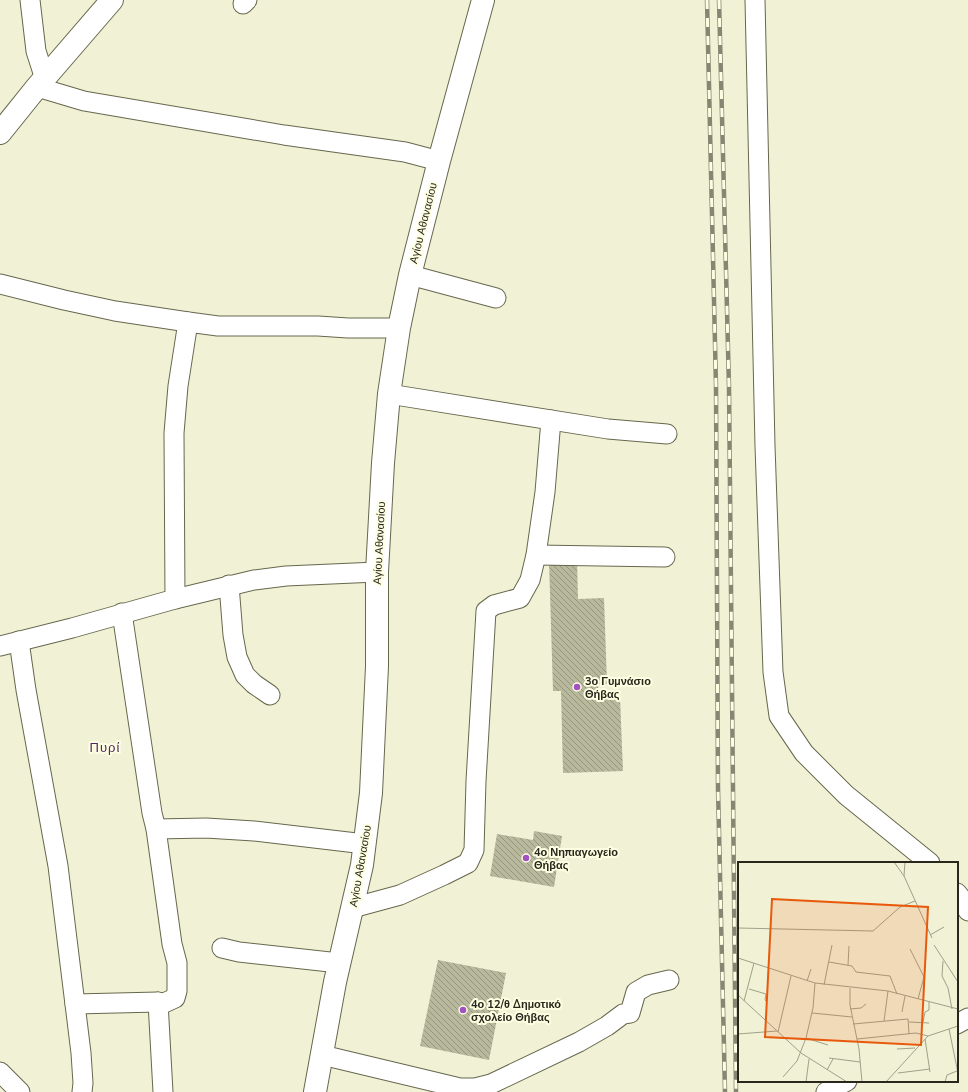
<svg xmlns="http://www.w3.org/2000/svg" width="968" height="1092" font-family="'Nunito Sans',sans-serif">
<defs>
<pattern id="building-back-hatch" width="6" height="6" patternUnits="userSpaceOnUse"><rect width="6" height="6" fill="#b8b89d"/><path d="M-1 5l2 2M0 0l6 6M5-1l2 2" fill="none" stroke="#96967f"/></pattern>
</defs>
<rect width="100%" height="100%" fill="#f1f1d5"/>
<g fill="url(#building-back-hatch)">
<polygon points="577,560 578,599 604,598 607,684 598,684 599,699 620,698 623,771 563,773 561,691 553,691 549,561"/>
<polygon points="534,831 562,836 554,887 490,876 497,834 533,840"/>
<polygon points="438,960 506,973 489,1060 420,1046"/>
</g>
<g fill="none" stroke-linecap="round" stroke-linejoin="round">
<g stroke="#67674e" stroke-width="21">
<g id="street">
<polyline points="30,0 36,51 45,79"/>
<polyline points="755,0 765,446 773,672 779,716 804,753 846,795 930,863"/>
<polyline points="243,4 247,0"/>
<polyline points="37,87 84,101 284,135 405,152 439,161"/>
<polyline points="410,275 496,298"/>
<polyline points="0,284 64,300 115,311 188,322 218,326 318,326 348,328 399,328"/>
<polyline points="389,394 608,429 667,434"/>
<polyline points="536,555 665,557"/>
<polyline points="229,585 233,635 237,657 245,675 254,684 270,695"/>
<polyline points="175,599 174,433 178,386 188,322"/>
<polyline points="19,641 26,690 58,866 81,1053 83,1083 82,1092"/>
<polyline points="0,646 72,628 175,599 254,580 286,576 377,572"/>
<polyline points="156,829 206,828 254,831 365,844"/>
<polyline points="957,893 961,898 968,911"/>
<polyline points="352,908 400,895 444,875 468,863 474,850 476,781 486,611 494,605 520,598 530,580 536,555 545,492 551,420"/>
<polyline points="222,948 239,952 339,963"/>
<polyline points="158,1002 163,1092"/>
<polyline points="75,1004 158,1002 164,1003 175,998 177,991 177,963 172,944 156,829 152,813 122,613"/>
<polyline points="957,1024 968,1018"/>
<polyline points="322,1055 460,1088 475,1088 491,1084 579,1042 607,1026 623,1014 630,1013 636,992 648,985 669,980"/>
<polyline points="0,1072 20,1092"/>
<polyline points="826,1092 847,1081"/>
</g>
</g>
<g stroke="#67674e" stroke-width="24">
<g id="secondary">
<polyline points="0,133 37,87 112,0"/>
<polyline points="315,1092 335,982 362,865 371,793 377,666 377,572 383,463 389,394 399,328 410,275 439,161 483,0"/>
</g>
</g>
<use href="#street" stroke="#fff" stroke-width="19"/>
<use href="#secondary" stroke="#fff" stroke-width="22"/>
<g stroke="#868673" stroke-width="4.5">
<g id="rail">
<polyline points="707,0 716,386 718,788 725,1092"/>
<polyline points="719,0 729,387 736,1092"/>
</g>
</g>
<use href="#rail" stroke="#fefee2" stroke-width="3" stroke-dasharray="9" stroke-linecap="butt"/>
</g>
<g fill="#a151c2" stroke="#fefee2" stroke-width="1.5">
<circle cx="577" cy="687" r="4"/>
<circle cx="526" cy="858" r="4"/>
<circle cx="463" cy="1010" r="4"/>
</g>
<g text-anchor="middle" stroke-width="4" stroke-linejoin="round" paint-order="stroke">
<g font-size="11" fill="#27271c" stroke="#fefee2">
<text transform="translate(423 223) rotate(-76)" y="4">Αγίου Αθανασίου</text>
<text transform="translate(379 543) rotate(-87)" y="4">Αγίου Αθανασίου</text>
<text transform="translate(360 866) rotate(-80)" y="4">Αγίου Αθανασίου</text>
</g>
<g font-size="11" font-weight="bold" fill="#27271c" stroke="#fefee2" text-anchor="start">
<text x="585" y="685">3ο Γυμνάσιο<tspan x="585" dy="13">Θήβας</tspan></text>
<text x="534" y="856">4ο Νηπιαγωγείο<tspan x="534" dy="13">Θήβας</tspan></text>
<text x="471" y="1008">4ο 12/θ Δημοτικό<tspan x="471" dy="13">σχολείο Θήβας</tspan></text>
</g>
<g font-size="13" letter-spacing="1" fill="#4e285e" stroke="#fefee2">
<text x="105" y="752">Πυρί</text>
</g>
</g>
<g transform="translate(738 862)">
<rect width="220" height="220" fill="#f1f1d5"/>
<path fill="none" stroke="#a0a08b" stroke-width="1" d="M156,0L166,14L194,76M166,14L167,0M0,66L135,69L162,45L177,39M192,73L206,65M196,83L220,120M172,87L186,115L180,137M0,96L77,121L150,129L220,147M205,99L204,114L210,126L214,147M91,100L114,104L118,110L152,114L159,132M110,103L111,84M69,119L73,107M86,123L94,83M112,126V143L121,187L124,220M11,127L28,132L27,138L29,140M0,133L63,191L109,220M6,139L16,101M112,147L123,146L128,142M164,150L167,134M74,151L114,155M146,159L150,129M171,160L191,161M185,160L187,150L191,148V140M115,162L170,157L171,172M211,167L220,211M40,170L53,114M0,172L39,169M68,176L90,183M119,177L178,171L190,174M187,177L192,210M159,187L177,186M91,196L122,200M89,208L95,197M160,211L192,207M45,215L59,199L68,176L75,146L77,121M68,220L71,197M148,220L190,174L220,164M207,220L209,213L219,209"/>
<path fill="#e8590c" fill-opacity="0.15" stroke="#e8590c" stroke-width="2" d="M34,37L190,45L183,183L27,175Z"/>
<rect width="220" height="220" fill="none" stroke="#27271c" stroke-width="2"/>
</g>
</svg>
